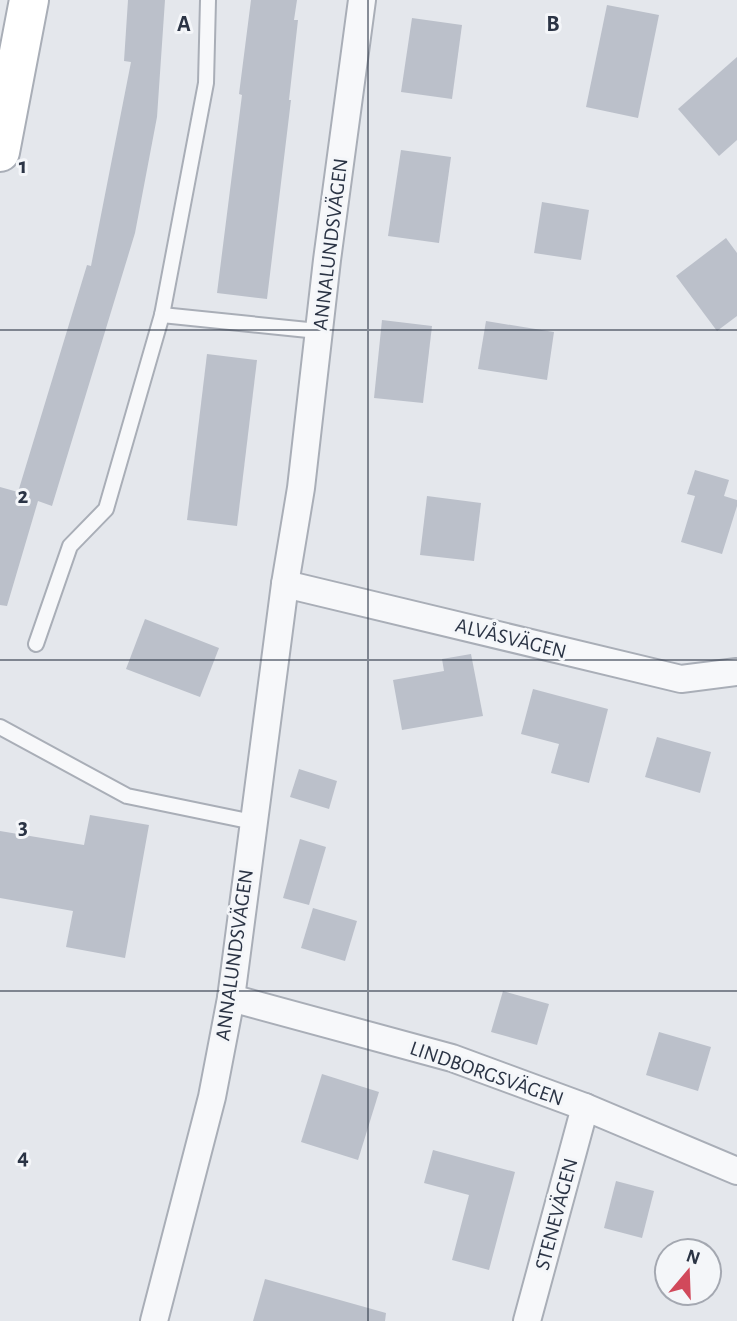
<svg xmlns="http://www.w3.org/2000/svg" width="737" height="1321" font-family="'Alegreya Sans',sans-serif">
<rect width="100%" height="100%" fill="#e4e7ec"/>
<g fill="#bbc0ca">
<polygon points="128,0 165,0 157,117 135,233 52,506 38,501 7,606 0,605 0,487 18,492 87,265 91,266 131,62 124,61"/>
<polygon points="251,0 297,0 294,20 298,20 289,100 291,100 267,299 217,293 242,95 239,94"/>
<polygon points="607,5 659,15 638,118 586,107"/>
<polygon points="412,18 462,25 452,99 401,92"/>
<polygon points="737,57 737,140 719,156 678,109"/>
<polygon points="401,150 451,157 439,243 388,236"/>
<polygon points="542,202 589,210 581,260 534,253"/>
<polygon points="726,238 737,253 737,316 717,331 676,276"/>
<polygon points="382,320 432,326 423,403 374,398"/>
<polygon points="486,321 554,332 547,380 478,369"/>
<polygon points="207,354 257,360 237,526 187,520"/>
<polygon points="695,470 729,480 724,496 737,500 737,506 722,554 681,542 695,496 687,494"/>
<polygon points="427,496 481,503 474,561 420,555"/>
<polygon points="145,619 219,648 200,697 126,669"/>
<polygon points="471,654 483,716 402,730 393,680 444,671 442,659"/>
<polygon points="533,689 608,709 589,783 551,773 559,744 521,734"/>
<polygon points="657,737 711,752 700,793 645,777"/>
<polygon points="299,769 337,781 329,809 290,797"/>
<polygon points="90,815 149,825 125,958 66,947 73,911 0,898 0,831 84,845"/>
<polygon points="300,839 326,847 309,905 283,898"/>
<polygon points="313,908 357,921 345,961 301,948"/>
<polygon points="503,991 549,1004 537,1045 491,1032"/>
<polygon points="659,1032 711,1047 698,1091 646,1075"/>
<polygon points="322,1074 379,1092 358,1160 301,1142"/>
<polygon points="433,1150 515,1172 489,1270 452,1260 469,1195 424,1183"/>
<polygon points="616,1181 654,1191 642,1238 604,1228"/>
<polygon points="265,1279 386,1313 385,1321 253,1321"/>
</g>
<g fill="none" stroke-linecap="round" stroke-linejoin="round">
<g stroke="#a9aeb7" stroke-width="18">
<g id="lane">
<polyline points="162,315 318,331"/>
<polyline points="36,644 70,546 106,509 162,315 206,83 208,0"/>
<polyline points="0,727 127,796 253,822"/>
</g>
</g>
<g stroke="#a9aeb7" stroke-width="30">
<g id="street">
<polyline points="285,584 681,679 737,672"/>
<polyline points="231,998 452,1058 585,1107 737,1171"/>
<polyline points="154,1321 212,1097 231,998 285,584 301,488 327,260 362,0"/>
<polyline points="527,1321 585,1107"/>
</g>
</g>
<g stroke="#a9aeb7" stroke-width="42">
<polyline id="secondary" points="0,152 29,0"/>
</g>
<use href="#lane" stroke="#f7f8fa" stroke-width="14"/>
<use href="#street" stroke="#f7f8fa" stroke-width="26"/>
<use href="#secondary" stroke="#fff" stroke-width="38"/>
</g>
<path fill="none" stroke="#2b3445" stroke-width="2" stroke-opacity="0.55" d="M368,0V1321M0,330H737M0,660H737M0,991H737"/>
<g text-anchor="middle" stroke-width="6" stroke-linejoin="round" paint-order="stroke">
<g font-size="21" fill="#2b3445" stroke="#f4f6f9">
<text transform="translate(330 244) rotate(-83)" y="7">ANNALUNDSVÄGEN</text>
<text transform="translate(511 638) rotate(14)" y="7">ALVÅSVÄGEN</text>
<text transform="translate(234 955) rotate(-82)" y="7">ANNALUNDSVÄGEN</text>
<text transform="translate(487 1073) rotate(19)" y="7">LINDBORGSVÄGEN</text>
<text transform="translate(556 1214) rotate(-75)" y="7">STENEVÄGEN</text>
</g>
</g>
<g font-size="23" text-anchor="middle" font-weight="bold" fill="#2b3445" stroke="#f4f6f9" stroke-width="6" stroke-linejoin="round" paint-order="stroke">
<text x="184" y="31">A</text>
<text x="553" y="31">B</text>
<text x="23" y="173">1</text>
<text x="23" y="503">2</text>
<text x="23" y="834">3</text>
<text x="23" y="1164">4</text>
</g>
<g transform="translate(688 1272) rotate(19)"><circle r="33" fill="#f4f6f9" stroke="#a4a8b1" stroke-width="2"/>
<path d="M0-5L12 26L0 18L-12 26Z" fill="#d1495b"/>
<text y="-10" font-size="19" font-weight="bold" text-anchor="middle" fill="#2b3445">N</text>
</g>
</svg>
